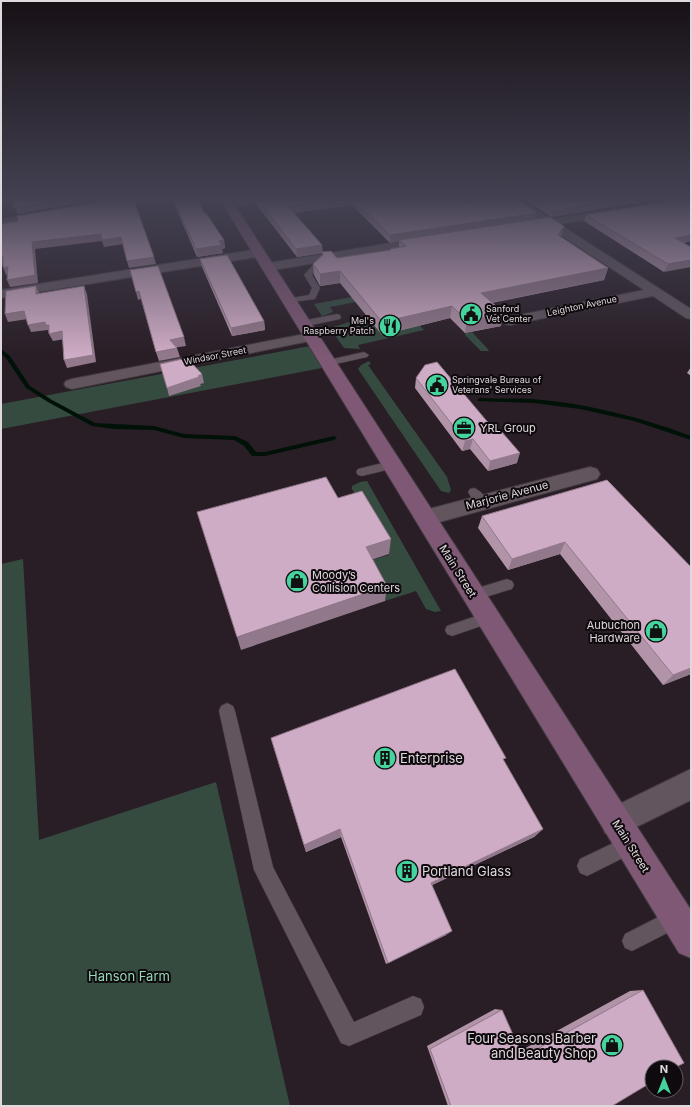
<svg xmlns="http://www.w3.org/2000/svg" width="692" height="1107" font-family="Inter,sans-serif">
<rect width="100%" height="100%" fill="#291e26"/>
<g fill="#354b40">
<polygon points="431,282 427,288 330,307 333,311 331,313 322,316 314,304"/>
<polygon points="407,312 424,330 358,345 360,349 344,348 330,328 372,315"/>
<polygon points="472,332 487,348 489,351 481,351 465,335 465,333"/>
<polygon points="310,346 322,368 1,429 1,404"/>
<polygon points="369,361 371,364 368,365 447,477 451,490 449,493 441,491 358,369 361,365"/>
<polygon points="367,481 441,611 435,612 426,609 416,591 385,601 365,562 389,555 352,489 352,486 360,482"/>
<polygon points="23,559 39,840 216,782 290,1106 1,1106 1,564"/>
</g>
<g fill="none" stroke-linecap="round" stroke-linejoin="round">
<g fill="#001208" fill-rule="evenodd">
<polygon points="1,349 10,356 30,386 52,400 95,423 154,426 184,434 235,436 248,442 256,452 265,452 334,436 337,438 334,440 265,456 252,456 244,446 234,440 184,438 154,430 114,429 92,426 48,402 26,388 6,358 1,354"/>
<path d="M480,398C497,399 515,398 532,399C586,403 640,417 691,436V440L634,421L580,409L534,403L478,401L477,400Z"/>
</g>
<g stroke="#433a40" stroke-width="1">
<g id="lane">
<polygon points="315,263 318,263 322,265 312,275 320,288 315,299 285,303 285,299 309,295 312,288 304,275"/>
<polygon points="337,314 340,315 341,317 340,319 302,327 298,324 302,321"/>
<polygon points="364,352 369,355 367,357 327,366 322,363 324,361"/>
<polygon points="391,461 395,462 397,465 395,468 362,476 358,475 356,472 358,469"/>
<path d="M474,488C480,490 485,496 488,502L486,505C477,508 472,499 468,492L470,489Z"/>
<polygon points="507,579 512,581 514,585 512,589 473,601 468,599 466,595 468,591"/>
<polygon points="488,612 493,614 495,618 493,622 452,636 447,634 445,630 447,626"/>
<polygon points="227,703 233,706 235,711 273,867 354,1022 413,996 421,999 424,1007 421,1015 349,1046 341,1043 254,870 219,711 221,706"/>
<polygon points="630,835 637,837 639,844 637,851 587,876 580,873 577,866 580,859"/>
<polygon points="676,908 683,911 686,918 683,925 632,951 625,948 622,941 625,934"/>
</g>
</g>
<g stroke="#433a40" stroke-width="2">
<g id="street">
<polygon points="258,201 253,204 228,208 223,205 224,203"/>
<polygon points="511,201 524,201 551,219 616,209 620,210 621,212 620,214 616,215 559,224 691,309 691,319 686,318 653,296 510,325 505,324 503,321 505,318 510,317 644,290 547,226 528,229 524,228 522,226 524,224 539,221"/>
<polygon points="47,212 51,213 52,215 51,217 1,225 1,219"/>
<polygon points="428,237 432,239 434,241 432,243 268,271 264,270 262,267 264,264 268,263"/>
<polygon points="259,249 263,250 265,253 263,256 1,298 1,290"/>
<polygon points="310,333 315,334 317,337 315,340 72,389 66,387 64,384 66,381 72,379"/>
<polygon points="590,467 597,469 600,474 597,479 425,526 418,523 415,518 418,513 425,510"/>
<polygon points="691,769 691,800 616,837 605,833 601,822 605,811"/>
</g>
</g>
<g stroke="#433a40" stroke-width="2">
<polygon id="secondary" points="221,201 232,201 691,910 691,958 679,953"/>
</g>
<use href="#lane" fill="#62555e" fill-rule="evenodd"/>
<use href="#street" fill="#62555e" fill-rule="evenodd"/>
<use href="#secondary" fill="#7e5875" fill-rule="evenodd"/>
</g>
<g fill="#b294a9" fill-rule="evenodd">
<polygon points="173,201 198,201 204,213 224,240 225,248 222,249 223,253 197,257"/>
<path d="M256,201H462L464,203L564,226L561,237L608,268L604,280L492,303L501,326L465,333L450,318L382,335L340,283L320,286L314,275L313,264L322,255V253L297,257L256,204ZM352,205L390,243L399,241V248L390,249V250L337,258L323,252L294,213Z"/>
<polygon points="527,201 649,201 551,217"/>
<polygon points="691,201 691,241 684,243 664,272 584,221 586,215"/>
<polygon points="200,259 264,321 265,330 232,336 202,267"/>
<polygon points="691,367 691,376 687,373"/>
<polygon points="416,378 517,463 488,471 470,449 462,451 415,388"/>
<polygon points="607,480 691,674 663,685 560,554 508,570 478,528 482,516"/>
<polygon points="271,738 504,761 543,829 534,837 432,885 446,935 386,964 341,837 306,852"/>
<polygon points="643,990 612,1106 448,1106 427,1046 495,1009 502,1010 520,1051 630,991"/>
</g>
<g fill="#91788a">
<polygon points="50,201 89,201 18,214 15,208"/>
<polygon points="327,201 352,201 352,205 288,213 288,206"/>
<polygon points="610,201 649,201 551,217 553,211"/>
<polygon points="537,213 535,220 399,240 399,241 390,243 390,235"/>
<polygon points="564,226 561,237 558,235"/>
<polygon points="101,234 121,237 123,244 104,247 102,241 35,249 38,283 10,287 7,280 32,242"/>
<polygon points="691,235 691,241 672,245 675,238"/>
<polygon points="224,240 225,248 222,249 223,253 197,257 196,249 219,241"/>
<polygon points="322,245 323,253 297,257 296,249"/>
<polygon points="1,257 3,257 6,264 1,265"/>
<polygon points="154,257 156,264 129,268 127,261"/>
<polygon points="691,260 691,267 664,272 668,264"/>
<polygon points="3,267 8,267 11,274 6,275"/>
<polygon points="608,268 604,280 479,305 481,293"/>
<polygon points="340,271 340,283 320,286 320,274"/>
<polygon points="36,286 39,293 36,294"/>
<polygon points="84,286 87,294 96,362 67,368 64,360"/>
<polygon points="139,291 141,299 138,300 136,292"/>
<polygon points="452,306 450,318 382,335 382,322"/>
<polygon points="24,311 28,319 8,322 5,314"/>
<polygon points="504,313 501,326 465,333 467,321"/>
<polygon points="264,321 265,330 232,336 231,328"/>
<polygon points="45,322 49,325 49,333 48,330 31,332 28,325"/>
<polygon points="62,331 65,339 53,341 49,334"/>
<polygon points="184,337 186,346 172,348 170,340"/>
<polygon points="177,348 180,357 159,361 156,352"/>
<polygon points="202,374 204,383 200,384 201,386 169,396 167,388"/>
<polygon points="473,439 470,449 462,451 465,441"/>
<polygon points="520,453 517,463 488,471 490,461"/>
<polygon points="391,539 389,554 365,562 366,547"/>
<polygon points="565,542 560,554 508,570 512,559"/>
<polygon points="387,586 385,601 241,650 237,637"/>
<polygon points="691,668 691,674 663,685 673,675"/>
<polygon points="340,829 341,837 306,852 304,845"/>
<polygon points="543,829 534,837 426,888 431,883"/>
<polygon points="452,931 446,935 386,964"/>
</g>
<g fill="#cfacc5" stroke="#91788a">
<polygon points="13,201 50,201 15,208"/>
<polygon points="104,201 134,201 154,257 127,261 121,237 102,240 101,234 32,242 35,275 7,280 8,267 3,267 3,257 1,257 1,224 18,221 17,216"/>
<polygon points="174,201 198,201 204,213 206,213 224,240 219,241 222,245 196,249"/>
<polygon points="259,201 327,201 288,206 322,245 296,249"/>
<polygon points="355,201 462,201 464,203 475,201 520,201 537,213 390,235"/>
<polygon points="539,201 610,201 553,211"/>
<polygon points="670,201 691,201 691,235 675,238 691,247 691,260 668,264 586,215"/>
<polygon points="550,217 564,226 558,235 608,268 481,293 504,313 467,321 452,306 382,322 340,271 320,274 313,264 323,255 322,252 331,251 337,258 391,250 390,249 406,246 399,240"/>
<polygon points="227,255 264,321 231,328 200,259"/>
<polygon points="158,266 184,337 170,340 177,348 156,352 139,291 136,292 130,270"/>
<polygon points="36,286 36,294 84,286 93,355 64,360 62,331 49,334 49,325 46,325 45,322 28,325 24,311 5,314 6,291"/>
<polygon points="187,358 202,374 198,376 199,377 167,388 160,364"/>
<polygon points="437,362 496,432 501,431 520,453 490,461 473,439 465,441 416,378 425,365"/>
<polygon points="326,477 338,498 362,491 391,539 366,547 387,586 237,637 197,512"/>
<polygon points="607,480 691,567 691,668 673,675 565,542 512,559 482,516"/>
<polygon points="455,669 506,758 503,759 543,829 431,883 452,931 388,963 340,829 304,845 271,738"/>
<polygon points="643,990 684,1063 676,1067 652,1067 652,1082 612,1106 451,1106 430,1049 502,1010 523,1057"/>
</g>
<linearGradient id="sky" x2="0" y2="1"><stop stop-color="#171015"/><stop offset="0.56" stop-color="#434152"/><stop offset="1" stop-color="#434152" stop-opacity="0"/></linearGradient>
<rect width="692" height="356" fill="url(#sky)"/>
<defs>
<g id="civic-disc" transform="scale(1.15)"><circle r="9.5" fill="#46d49e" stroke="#0f0a0d"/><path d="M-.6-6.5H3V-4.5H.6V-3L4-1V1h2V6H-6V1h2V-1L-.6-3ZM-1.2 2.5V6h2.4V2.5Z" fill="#111"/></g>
<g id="restaurant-disc" transform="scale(1.15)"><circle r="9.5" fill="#46d49e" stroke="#0f0a0d"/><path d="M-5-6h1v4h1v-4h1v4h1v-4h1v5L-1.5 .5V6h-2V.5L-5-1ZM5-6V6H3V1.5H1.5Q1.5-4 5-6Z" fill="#111"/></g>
<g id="office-disc" transform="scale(1.15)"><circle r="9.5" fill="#46d49e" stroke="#0f0a0d"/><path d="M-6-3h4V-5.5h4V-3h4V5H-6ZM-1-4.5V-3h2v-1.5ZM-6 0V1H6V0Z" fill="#111"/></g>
<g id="shop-disc" transform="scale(1.15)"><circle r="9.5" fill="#46d49e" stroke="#0f0a0d"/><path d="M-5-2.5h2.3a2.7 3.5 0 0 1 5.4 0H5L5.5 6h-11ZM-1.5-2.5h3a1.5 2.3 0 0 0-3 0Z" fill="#111"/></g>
<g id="building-disc" transform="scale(1.15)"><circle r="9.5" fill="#46d49e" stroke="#0f0a0d"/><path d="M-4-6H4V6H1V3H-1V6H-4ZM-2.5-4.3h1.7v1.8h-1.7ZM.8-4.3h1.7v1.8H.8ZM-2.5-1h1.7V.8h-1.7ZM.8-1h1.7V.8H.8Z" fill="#111"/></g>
</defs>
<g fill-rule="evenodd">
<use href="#civic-disc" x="471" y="314"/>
<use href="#restaurant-disc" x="390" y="326"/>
<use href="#civic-disc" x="437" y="385"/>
<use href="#office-disc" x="464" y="428"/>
<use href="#shop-disc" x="297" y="581"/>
<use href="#shop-disc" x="656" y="631"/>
<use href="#building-disc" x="385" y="758"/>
<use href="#building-disc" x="407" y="871"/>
<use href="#shop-disc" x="612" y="1045"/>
</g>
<g text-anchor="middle" stroke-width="4" stroke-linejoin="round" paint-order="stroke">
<g font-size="9" fill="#dfd8dd" stroke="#0f0a0d">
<text transform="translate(582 306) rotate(-12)" y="3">Leighton Avenue</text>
<text transform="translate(215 356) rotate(-11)" y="3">Windsor Street</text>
</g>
<g font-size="9" fill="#dfd8dd" stroke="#0f0a0d" text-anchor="start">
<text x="486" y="312">Sanford<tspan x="486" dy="10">Vet Center</tspan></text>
<text x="374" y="324" text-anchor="end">Mel's<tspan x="374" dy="10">Raspberry Patch</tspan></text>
<text x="452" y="383">Springvale Bureau of<tspan x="452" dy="10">Veterans' Services</tspan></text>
</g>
<g font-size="11" fill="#dfd8dd" stroke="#0f0a0d" text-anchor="start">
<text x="480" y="432">YRL Group</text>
<text x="312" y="579">Moody’s<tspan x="312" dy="13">Collision Centers</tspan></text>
<text x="640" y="629" text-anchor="end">Aubuchon<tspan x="640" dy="13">Hardware</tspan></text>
</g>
<g font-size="11" fill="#dfd8dd" stroke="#0f0a0d">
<text transform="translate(507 495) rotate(-15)" y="4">Marjorie Avenue</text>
<text transform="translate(458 571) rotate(58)" y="4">Main Street</text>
<text transform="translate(631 846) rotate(58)" y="4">Main Street</text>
</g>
<g font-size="13" fill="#dfd8dd" stroke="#0f0a0d" text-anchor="start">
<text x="400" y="763">Enterprise</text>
<text x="422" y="876">Portland Glass</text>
<text x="596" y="1043" text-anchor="end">Four Seasons Barber<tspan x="596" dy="15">and Beauty Shop</tspan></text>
</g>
<g font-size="13" fill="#93d8b8" stroke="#0f0a0d">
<text x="129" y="981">Hanson Farm</text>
</g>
</g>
<rect width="692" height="1107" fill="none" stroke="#dfd8dd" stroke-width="4"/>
<g transform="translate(664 1079)"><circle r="19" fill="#0f0a0d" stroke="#625c60"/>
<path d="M0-3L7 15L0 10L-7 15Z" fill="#46d49e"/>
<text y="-6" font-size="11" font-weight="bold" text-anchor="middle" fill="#dfd8dd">N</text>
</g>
</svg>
